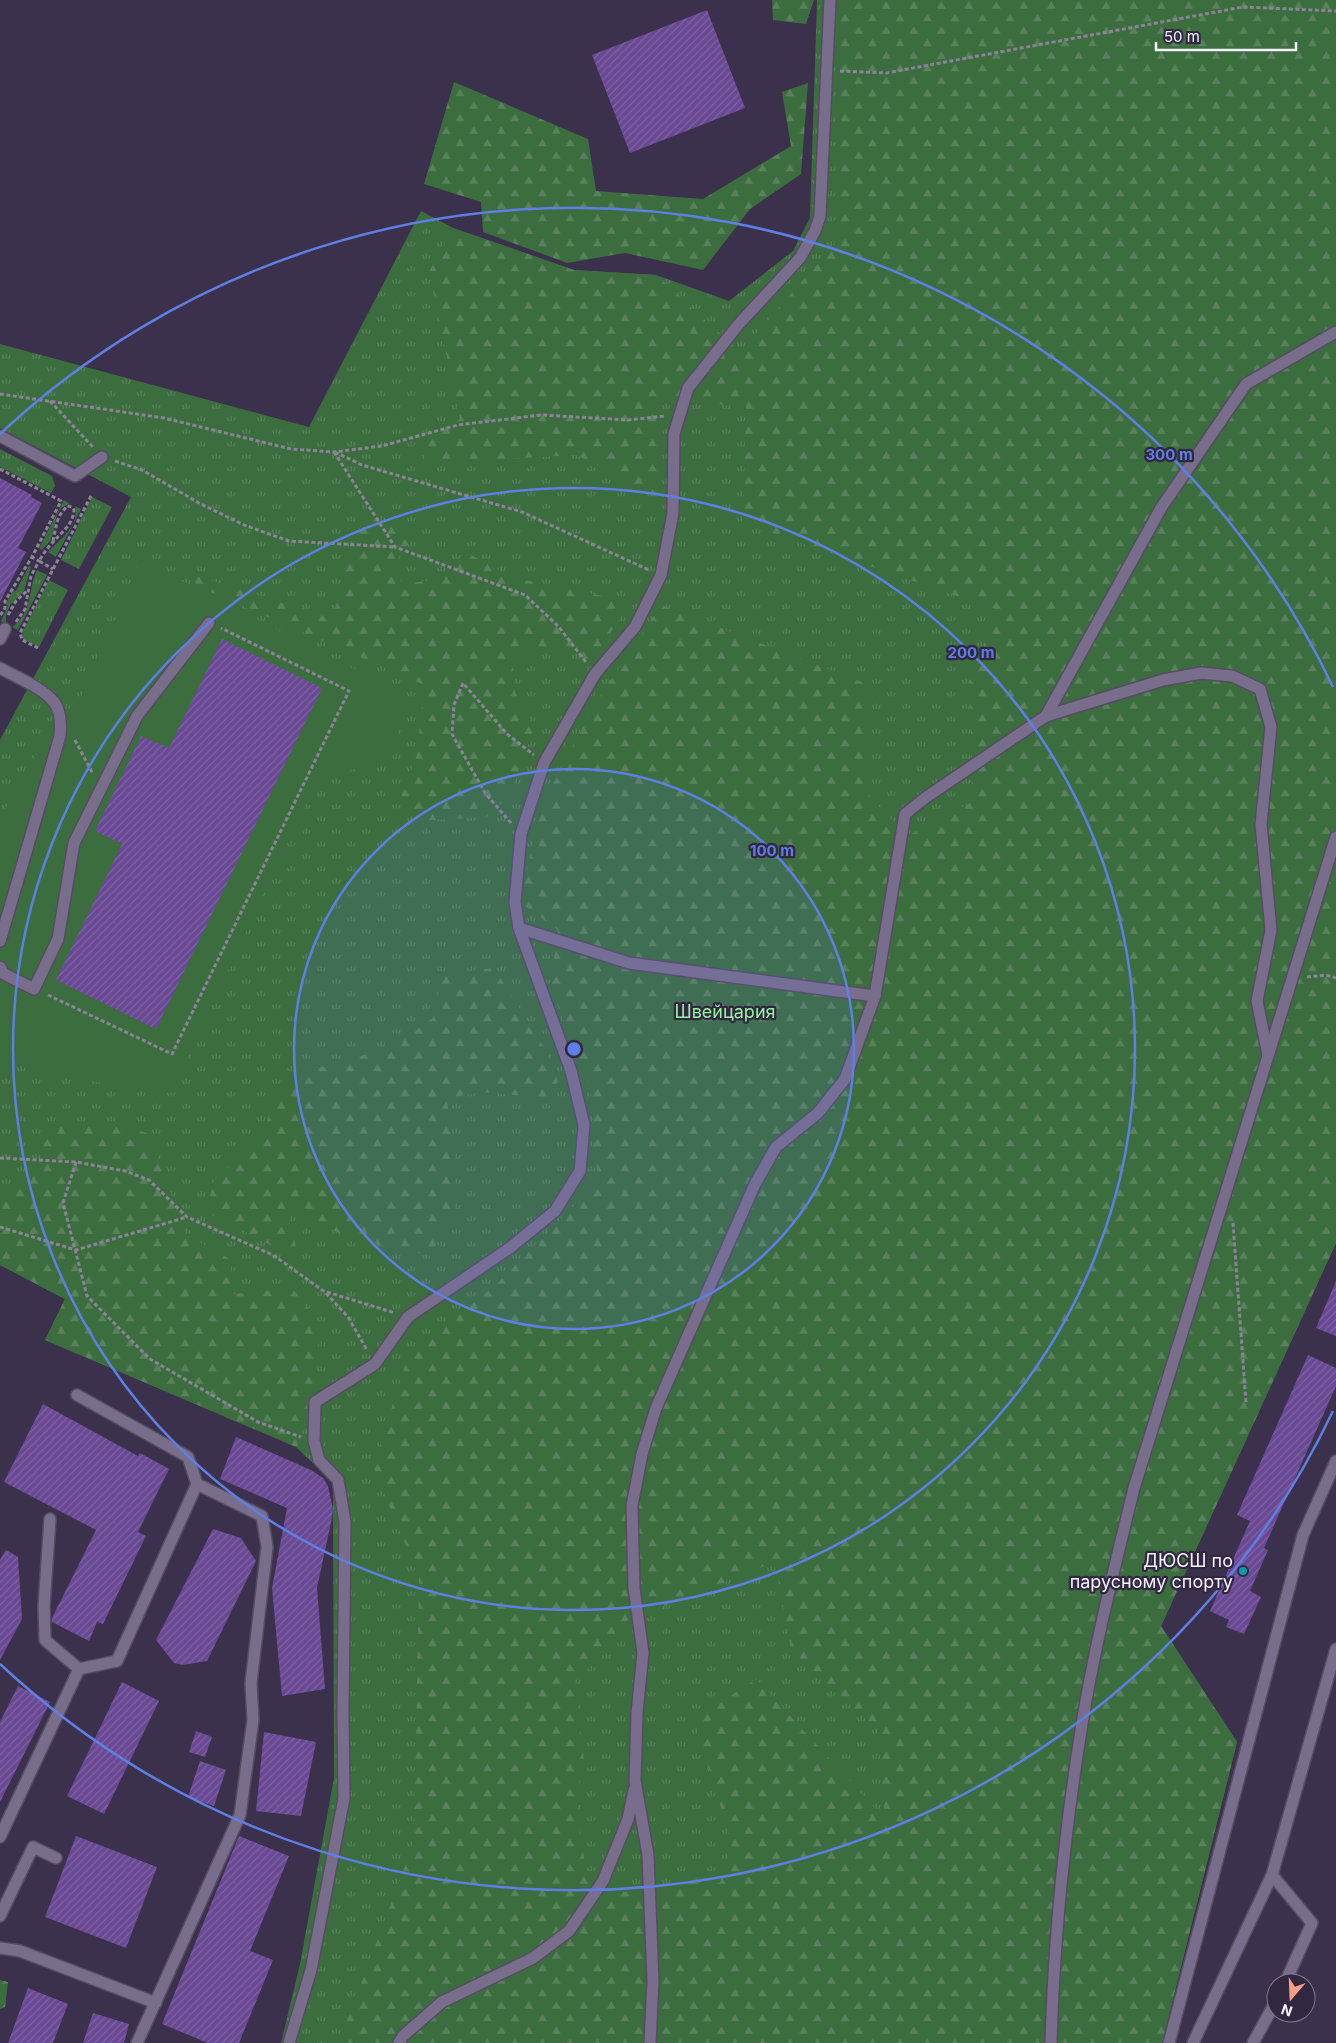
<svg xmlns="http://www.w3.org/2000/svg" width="1336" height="2043" font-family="Inter,sans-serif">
<defs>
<pattern id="grass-tufts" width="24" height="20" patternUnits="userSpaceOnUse" patternTransform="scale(1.25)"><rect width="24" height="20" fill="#3c6d3f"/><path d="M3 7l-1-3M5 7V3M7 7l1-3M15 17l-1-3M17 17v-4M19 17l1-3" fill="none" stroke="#59825c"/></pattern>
<pattern id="forest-firs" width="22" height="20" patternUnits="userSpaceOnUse" patternTransform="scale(1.25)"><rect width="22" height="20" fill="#3c6d3f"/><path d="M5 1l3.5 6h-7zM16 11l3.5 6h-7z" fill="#59825c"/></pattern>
<pattern id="building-hatch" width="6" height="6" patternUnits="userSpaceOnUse" patternTransform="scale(1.25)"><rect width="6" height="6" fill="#694894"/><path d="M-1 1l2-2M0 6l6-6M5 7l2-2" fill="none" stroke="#7f63a4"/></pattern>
</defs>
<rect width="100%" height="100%" fill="#3b314c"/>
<g fill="url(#grass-tufts)">
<polygon points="817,0 1336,0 1336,1243 1161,1626 1237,1742 1162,2043 281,2043 300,1964 334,1778 333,1482 296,1447 45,1340 65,1299 0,1265 0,740 131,497 0,428 0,344 309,427 421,211 453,228 574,270 656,275 729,301 793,251 810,218"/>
<polygon points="0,449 52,476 55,486 51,493 0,467"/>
<polygon points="92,497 112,507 79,569 61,560"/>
<path d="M64,500L70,504C52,508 57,526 52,537C51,541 45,546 42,550L39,548Z"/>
<path d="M75,506L81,509L56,557L48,552C60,539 80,526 75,506Z"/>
<polygon points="29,566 31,567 24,591 10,605 6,615 6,624 1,621 8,606 6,604 13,590 16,591"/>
<path d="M37,570L47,575L18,630L12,627C32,615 28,590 37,570Z"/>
<polygon points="49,580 68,590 39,647 23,639 22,633"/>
</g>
<g fill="url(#forest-firs)" fill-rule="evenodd">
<polygon points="772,0 814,0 806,24 773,20"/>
<path d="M840,0H1336V1243L1161,1626L1237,1742L1162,2043H339L414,1842L419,1577L373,1466L408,1357L499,1282L598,1181L591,1092L550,985L558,930L521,903L538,813L593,707L661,605L867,684L865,791L907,836L972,802L970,681L998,610L743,523L746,407L662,399L658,495L576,455L426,463L421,440L460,419L429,272L453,228L574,270L656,275L740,352L839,239ZM775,1562L791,1650L878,1730L885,1819L756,1679L694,1720L732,1843L720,1883H686L624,1892L586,1872L576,1798L584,1761L575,1681L607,1650L619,1624Z"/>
<polygon points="454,82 588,139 596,191 703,199 791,146 782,92 808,83 801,174 750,209 703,270 625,253 567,263 483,232 481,202 424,184"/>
<polygon points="369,517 416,535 395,562 401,585 443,578 469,554 515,578 631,602 590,664 575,652 532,646 513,666 515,692 534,728 510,795 486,817 414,821 401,794 417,755 424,685 199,587 185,572 333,619 355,526"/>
<polygon points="494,968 545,1049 558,1081 549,1098 480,1092 447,1099 454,1157 456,1203 431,1256 353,1239 289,1211 298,1259 208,1213 212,1183 263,1135 274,1097 307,1071 349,1060 400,1042 434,1017 441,975"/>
<polygon points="116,1122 149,1134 186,1235 230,1259 234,1294 292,1288 321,1324 315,1373 297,1447 45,1340 65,1299 0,1265 0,1206 28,1168 42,1157 45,1126"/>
<polygon points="0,1980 8,1982 5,2007 0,2009"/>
</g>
<path fill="#3c6d3f" d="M141,560L405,695L392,757L316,782L171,1093L37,1073L0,1058V821C13,786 39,758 50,723L72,718Z"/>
<g fill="url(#building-hatch)">
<polygon points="707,10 745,108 630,153 592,55"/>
<polygon points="0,478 32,495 31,497 42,503 18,548 26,552 0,602"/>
<polygon points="222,639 322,688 156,1029 56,980 122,844 95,831 141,736 169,748"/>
<polygon points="1336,1281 1336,1336 1316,1328"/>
<polygon points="1308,1355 1336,1368 1336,1386 1264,1548 1268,1550 1250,1591 1261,1597 1244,1634 1226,1627 1229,1620 1210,1611 1250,1521 1237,1515"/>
<polygon points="43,1404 138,1456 140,1453 169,1469 138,1532 146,1536 103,1624 97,1622 89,1641 52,1622 52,1618 96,1530 4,1482"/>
<polygon points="236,1437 311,1470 323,1478 328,1486 333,1509 332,1518 317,1588 325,1689 282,1696 272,1588 287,1508 220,1479"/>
<polygon points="213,1529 241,1538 256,1561 207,1661 183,1665 174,1663 156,1640"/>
<polygon points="6,1550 18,1557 22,1619 0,1660 0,1560"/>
<polygon points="122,1682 159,1701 104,1814 67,1796"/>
<polygon points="18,1686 50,1702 0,1802 0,1722"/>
<polygon points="196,1731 212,1737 205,1757 189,1752"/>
<polygon points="264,1732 316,1742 301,1816 256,1811"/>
<polygon points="200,1761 226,1770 214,1806 188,1797"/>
<polygon points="76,1836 157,1867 126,1948 45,1917"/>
<polygon points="239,1836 289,1856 250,1951 273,1960 239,2043 208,2043 162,2024"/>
<polygon points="28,1988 68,2004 53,2043 8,2043"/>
<polygon points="93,2013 129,2024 124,2043 83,2043"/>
</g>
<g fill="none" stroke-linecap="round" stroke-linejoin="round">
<g stroke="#564c62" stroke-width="14">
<g id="service">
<polyline points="0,436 75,476 102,457"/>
<polyline points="0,639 5,629"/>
<path d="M0,668C16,677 43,688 54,702C61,711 61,725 60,736L0,941"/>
<polyline points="1046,716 1161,508 1246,384 1336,332"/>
<polyline points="519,928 629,963 875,996"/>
<polyline points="0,967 4,974 34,989 58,939 74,843 137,716 209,623"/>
<polyline points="77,1395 188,1457 197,1484 117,1661 79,1669"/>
<polyline points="0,1837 79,1669 45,1640 44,1606 50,1519"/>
<polyline points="1272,1875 1312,1923 1285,1983"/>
<polyline points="0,1916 33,1847 56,1858"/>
<polyline points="0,1948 20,1951 156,2003"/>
<polyline points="137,2043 240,1815 253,1720 251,1683 267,1547 262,1516 197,1484"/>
<polyline points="289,2043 311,1970 344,1798 343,1712 345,1522 338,1480 319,1460 314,1441 315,1402 375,1364 408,1317 511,1247 555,1211 580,1171 584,1125 571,1071 519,928 515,902 521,834 544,763 595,674 635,627 661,575 673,513 674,434 688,388 738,325 800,258 815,231 820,216 830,0"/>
<polyline points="399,2043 403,2036 442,2002 533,1958 569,1931 603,1881 628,1819 634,1790"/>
<polyline points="650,2043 653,1981 648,1855 635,1781 637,1713 643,1653 634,1588 632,1506 642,1454 656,1408 755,1184 776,1147 818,1113 845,1079 875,996 905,814 925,798 1046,716 1163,680 1201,673 1232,676 1260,689 1271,727 1261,824 1271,930 1257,1001 1268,1055"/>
<path d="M1051,2043C1054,1936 1065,1829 1082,1724C1095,1644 1115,1566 1134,1488L1336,837"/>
<polyline points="1169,2043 1303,1535 1336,1461"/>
<polyline points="1193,2043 1272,1875 1336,1649"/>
<polyline points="1253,2043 1276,2001"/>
</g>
</g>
<g stroke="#8b8397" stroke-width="3" stroke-dasharray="4 2.5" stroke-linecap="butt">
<polyline points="840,71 886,73 1243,7 1336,11"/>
<polyline points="0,394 164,418 291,449 334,452 382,446 458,425 541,415 628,420 665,416"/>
<polyline points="50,401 93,447"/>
<polyline points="334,452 395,547 525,595 558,626 586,662"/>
<polyline points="335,452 362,465 522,512 649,570"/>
<polyline points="115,461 142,470 199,503 244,525 289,541 395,547"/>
<polyline points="0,469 61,501 32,557 5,601 5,608 0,616"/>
<path d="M53,541L57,522L60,515L67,506L72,507L74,510C73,524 63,531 54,541C48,547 43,554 39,561L53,569"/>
<polyline points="8,615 16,601 28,590"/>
<polyline points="16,622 25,609 31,576 39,561 32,557"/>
<polyline points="38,648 22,640 20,633 91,496"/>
<polyline points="75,740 93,774"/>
<polyline points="511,823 485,793 452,734 454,705 463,683 507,734 534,755"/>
<polyline points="1307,977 1326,975 1336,978"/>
<polyline points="48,995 172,1054 349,691 221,628"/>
<polyline points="0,1158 76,1162 125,1171 149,1180 187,1217 273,1255 325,1292 348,1317 367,1350"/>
<polyline points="76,1162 63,1203 87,1296 150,1359 258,1422 301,1437"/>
<polyline points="1233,1223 1246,1403"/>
<polyline points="0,1227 76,1250 187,1217"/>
<polyline points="327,1292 395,1313"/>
</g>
<use href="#service" stroke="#796d8c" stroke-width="11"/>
</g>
<circle cx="574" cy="1049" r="280" fill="#5e7fe3" fill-opacity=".12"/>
<g fill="none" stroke="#5e7fe3" stroke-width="2.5">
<circle cx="574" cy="1049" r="280"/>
<circle cx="574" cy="1049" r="561"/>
<path d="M1333 1411A841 841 0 0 1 0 1664M0 434A841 841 0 0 1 1333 687"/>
</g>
<circle fill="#0f9aa8" stroke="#312741" stroke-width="2" cx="1243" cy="1571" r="5"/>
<g text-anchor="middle" stroke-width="4.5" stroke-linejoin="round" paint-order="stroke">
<g font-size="18" fill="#95f59b" stroke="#312741">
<text x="725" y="1018">Швейцария</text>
</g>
<g font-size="18" fill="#f6f2fd" stroke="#312741" text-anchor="end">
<text x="1233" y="1567">ДЮСШ по<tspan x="1233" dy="21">парусному спорту</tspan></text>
</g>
</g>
<circle cx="574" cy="1049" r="8" fill="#5e7fe3" stroke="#312741" stroke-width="2.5"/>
<g font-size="15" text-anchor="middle" font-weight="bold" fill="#5e7fe3" stroke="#312741" stroke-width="4.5" stroke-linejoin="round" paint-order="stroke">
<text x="1169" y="460">300 m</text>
<text x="971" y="658">200 m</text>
<text x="772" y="856">100 m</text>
</g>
<g transform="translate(1291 1998) rotate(199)"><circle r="24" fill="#312741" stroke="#80788c"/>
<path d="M0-4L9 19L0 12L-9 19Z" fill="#f49e88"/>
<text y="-8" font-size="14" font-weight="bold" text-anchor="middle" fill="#f6f2fd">N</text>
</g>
<path d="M1156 42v8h140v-8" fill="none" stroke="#f6f2fd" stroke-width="2.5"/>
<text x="1164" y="42" font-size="15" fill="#f6f2fd" stroke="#312741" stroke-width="4" paint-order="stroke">50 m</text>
</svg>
